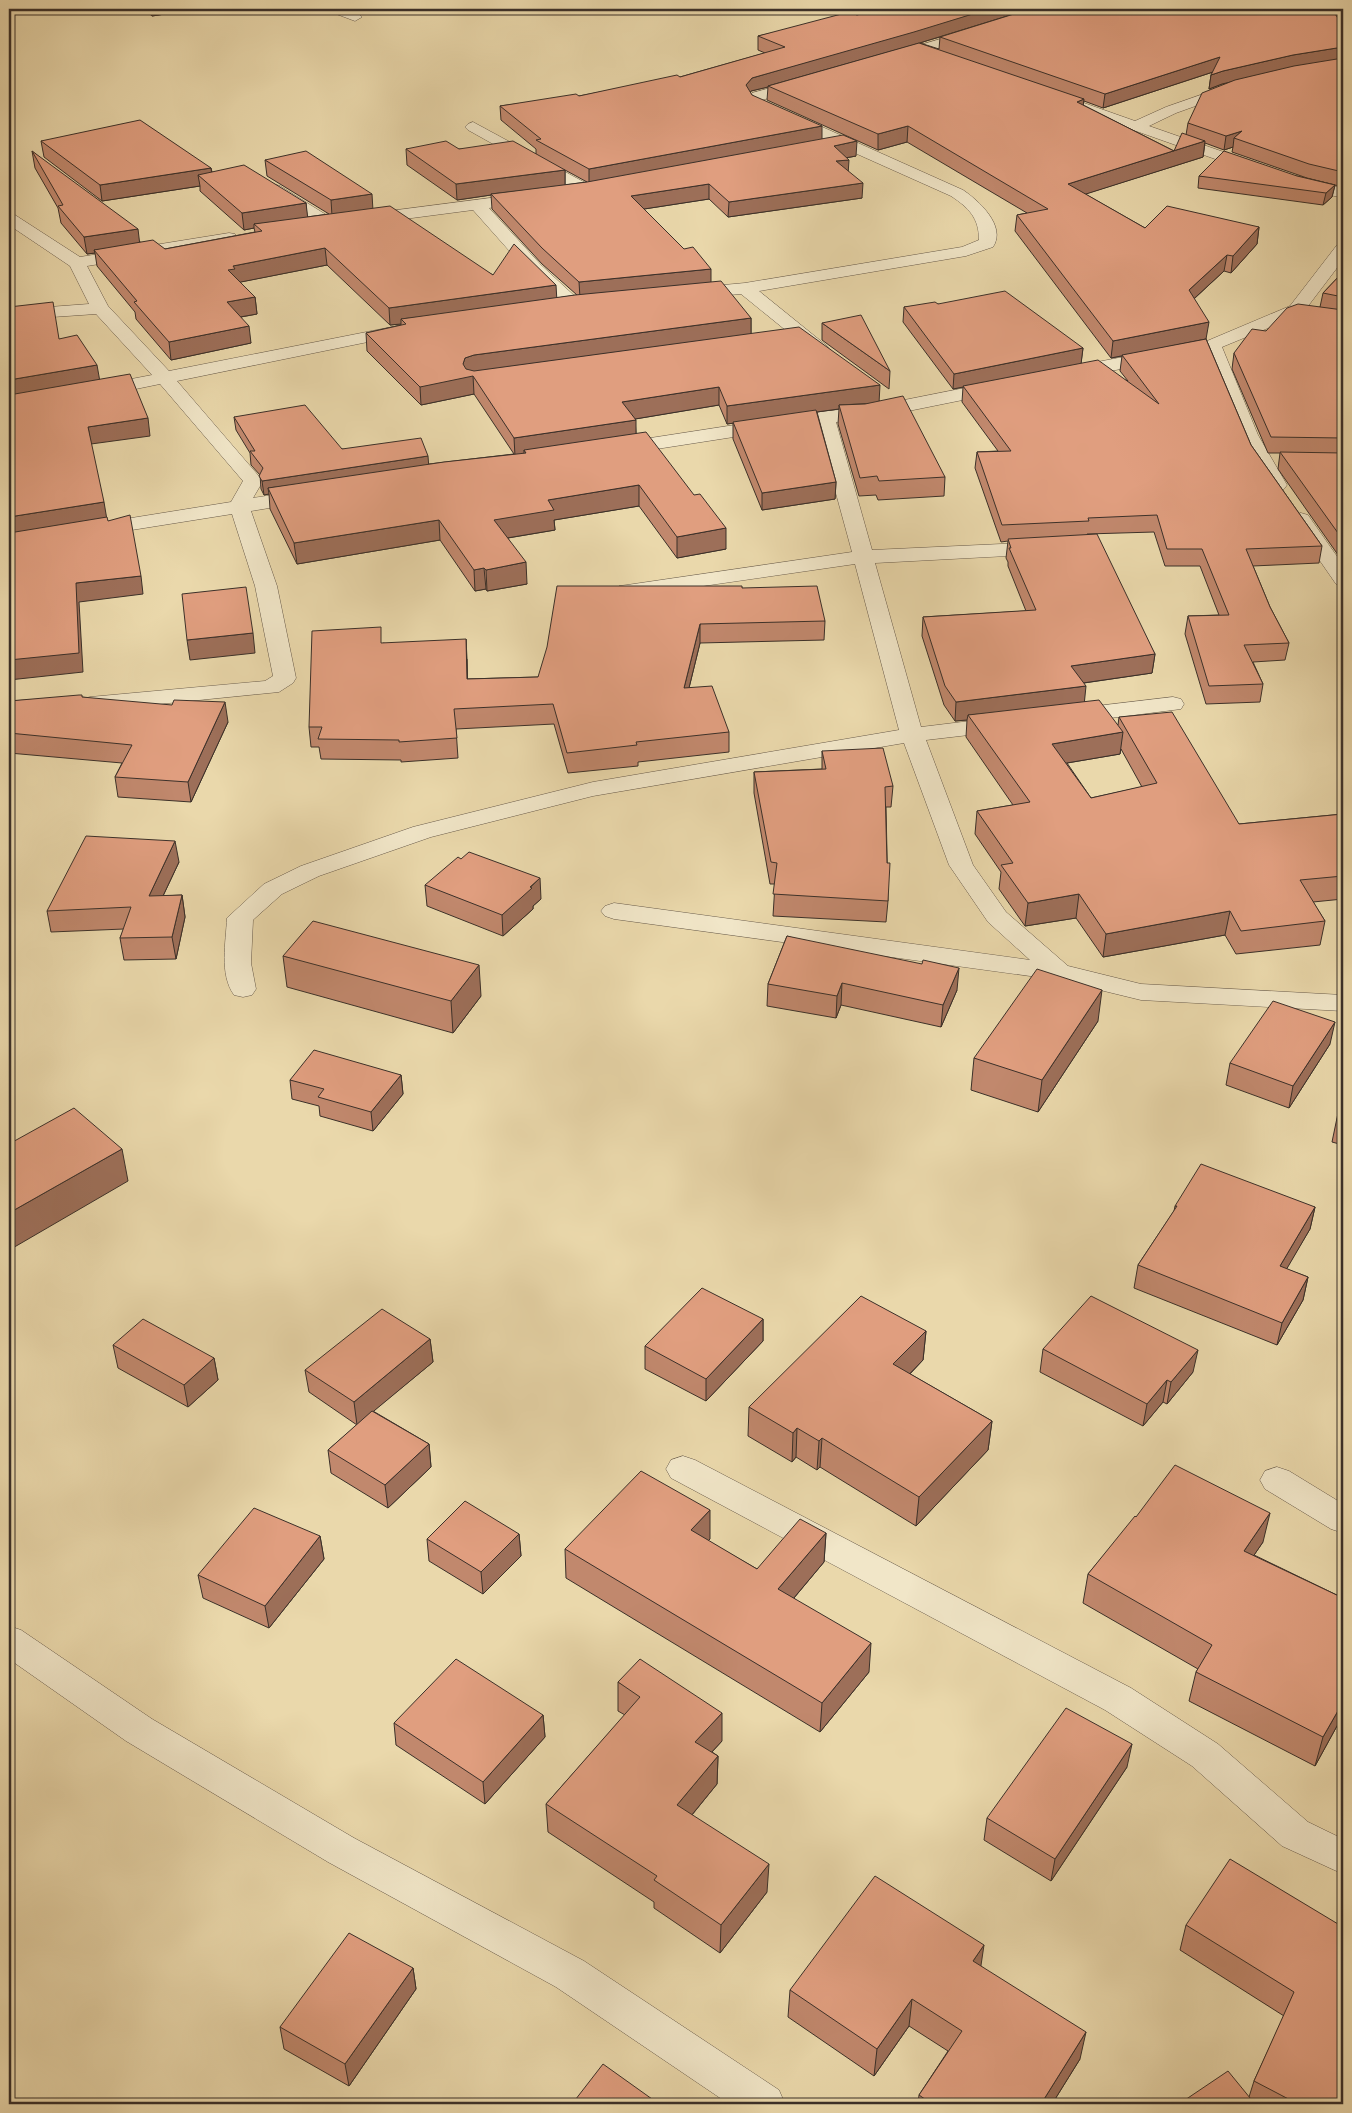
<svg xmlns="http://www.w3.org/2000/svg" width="1352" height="2113" font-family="'Old Standard TT',serif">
<rect width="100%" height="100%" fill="#ead8ab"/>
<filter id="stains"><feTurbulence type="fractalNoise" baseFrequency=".004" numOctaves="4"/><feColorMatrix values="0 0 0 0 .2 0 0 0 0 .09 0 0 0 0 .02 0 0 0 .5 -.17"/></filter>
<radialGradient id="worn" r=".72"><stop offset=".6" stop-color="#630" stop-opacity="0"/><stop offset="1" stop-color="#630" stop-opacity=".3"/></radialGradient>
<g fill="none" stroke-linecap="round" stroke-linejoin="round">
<g stroke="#675a4a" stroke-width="1">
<g id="minor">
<path d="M329,9C340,8 354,8 362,17L355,21L331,12Z"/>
<polygon points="974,29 979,30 981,33 979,36 895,61 890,60 888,57 890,54"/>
<path d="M804,79L809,80L811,83L809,86L762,100L963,190C978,200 1007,226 993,247L966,256L759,291L827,346L830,350L827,354L821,355L815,354L741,294L691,298L685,297L682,293L685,289L691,288L745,283L962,247L979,240C979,218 969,208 951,196L752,107L747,100L752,93Z"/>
<polygon points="1235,83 1240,84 1242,87 1240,90 1176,113 1149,126 1261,165 1263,168 1261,171 1249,171 1057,103 1055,100 1057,97 1067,97 1135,121 1166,107"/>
<polygon points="473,122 593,187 595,190 593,193 581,193 468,130 465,127 468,124"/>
<polygon points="1298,178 1343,188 1343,198 1292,186 1290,183 1292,180"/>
<polygon points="274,184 280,186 336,221 338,224 336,227 324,227 268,192 266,189 268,186"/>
<polygon points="529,193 535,195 537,198 535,201 489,208 541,265 581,302 584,306 581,310 575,311 569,310 529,273 473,210 366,224 360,222 358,219 360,216 366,214"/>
<polygon points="9,213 15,215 80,257 229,233 235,234 237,238 235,242 229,243 87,266 108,306 169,371 402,325 408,326 411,330 408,334 402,335 177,381 263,481 253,498 306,490 313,492 316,496 313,500 306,502 251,511 277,586 296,678 293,683 279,692 90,711 82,709 79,704 82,699 90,697 265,681 273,676 255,586 232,514 94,536 87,534 84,530 87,526 94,524 231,502 243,481 160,384 97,397 90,395 88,391 90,387 152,375 96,314 9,320 9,310 89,304 70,266 9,225"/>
<path d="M1343,244V260L1302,314L1222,347L1258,435L1287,485L1284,489L1277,491L1270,489C1241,447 1222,400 1205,352L1071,379L1065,377L1062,373L1065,369L1071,367L1207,341L1290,306L1337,245Z"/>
<path d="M1000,381L1007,383L1009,387L1007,391L864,420L836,422L872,550L1045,542L1052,544L1055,548L1052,552L1045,554L875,563L921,727L1003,717L1011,719L1015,724L1011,729L1003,731L926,740L973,865L1006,912L1068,966L1141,984L1343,995V1011L1141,1000L1059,980L614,919L605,916L601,911L605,906L614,903L1030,960L988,922L949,865L904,743L593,796L431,837L319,876L282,894L253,920L251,963L256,989L252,995L243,997L234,995C219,974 226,942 227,918L264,884L301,866L413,827L593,782L899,730L855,564L627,597L619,596L616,591L619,586L627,585L852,552L817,424L618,455L611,453L608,449L611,445L618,443L825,411L864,408Z"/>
<polygon points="1301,513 1308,515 1343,565 1343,586 1336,584 1291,519 1294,515"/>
<polygon points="1173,697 1181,699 1184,704 1181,709 1071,723 1063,721 1060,716 1063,711 1071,709"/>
<polygon points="683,1456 695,1460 1131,1688 1218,1744 1308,1822 1343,1839 1343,1874 1282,1846 1192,1766 1105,1710 671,1478 666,1469 671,1460"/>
<polygon points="1277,1467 1289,1471 1343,1504 1343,1533 1331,1529 1265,1489 1260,1480 1265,1471"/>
<polygon points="9,1626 21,1630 152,1719 354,1838 584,1961 779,2090 785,2104 729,2104 556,1987 328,1862 126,1741 9,1659"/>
</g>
</g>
<use href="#minor" fill="#f1e6c8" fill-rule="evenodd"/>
</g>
<g fill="#c1886d" stroke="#3b3029" fill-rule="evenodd">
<polygon points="144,9 197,9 152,16"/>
<polygon points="1340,9 1343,9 1343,15"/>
<path d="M857,15L1339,20L1343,21V187L1307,178L1232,152L1233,147L1224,150L1205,143L1203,157L1085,194L1145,228L1259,227L1257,244L1231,273L1224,271L1194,299L1206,339L1251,445L1322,546L1319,563L1253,566L1270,607L1289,643L1285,660L1253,662L1263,684L1260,702L1206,704L1185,634L1188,616L1219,615L1200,566H1165L1154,532L1087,534L1155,654L1152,673L1084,683V701L1118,725L1119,717L1239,824L1343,814V899L1313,902L1325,921L1320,945L1236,954L1225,935L1103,957L1076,918L1025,926L999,889L1001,872L975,834L977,811L1013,805L966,737L967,720L955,721L944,705L922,636L923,617L1026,611L1008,566V562L1006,558L1008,541L1001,542L975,468L977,452L998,451L962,402L963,387L953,389L903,322L904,307L938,304L1083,348L1081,363L1128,381L1120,371L1122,356L1111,358L1015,231L1017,215L1027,213L907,142L878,150L767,100L768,87L751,91L750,93L752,95L822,139L856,156L846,158L848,171L862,198L728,217L709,199L644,209L711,282L751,318V334L880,401L945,477L944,496L878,500L876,495L859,496L838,424L839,409L817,412L836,482L835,499L762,510L733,439V423L727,424L719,405L635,419L636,433L726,549L677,558L639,506L554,520L555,530L508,538L527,584L487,591L486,589L475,591L440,540L297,564L270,509L269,494L264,495L261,489L260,475L251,465L250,453L236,430L234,417L342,449L429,464L514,454L474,394L421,405L367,351L366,333L401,325V324L390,325L327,265L240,282L255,297L257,314L241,317L251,343L171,360L136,319L135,312L97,266L95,253L87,254L61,223L58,208L35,168L32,151L140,242L165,249L255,232L254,228L244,230L200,191V186L102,201L44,157L41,141L211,168L212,172L306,203L307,217L329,214L267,176L265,160L373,209L493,275L557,298L577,295L542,264L492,209L491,195L457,200L407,165L406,149H459L536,154V149L501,120L500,106L579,96L680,77L765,53L758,50V36ZM940,37L939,49L920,43L929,40ZM1213,72L1211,75L1209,89L1222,84L1229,83L1188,123L1186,135L1174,151L1083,105L1084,101L1103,108ZM565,170L587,182L565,185ZM1121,749L1142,787L1091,798L1067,763L1120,754Z"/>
<polygon points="1199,176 1297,176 1335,185 1332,197 1323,205 1198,188"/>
<polygon points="1343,272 1343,562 1278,469 1280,453 1268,453 1232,369 1234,353 1266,331 1320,307 1323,293"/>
<polygon points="822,323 890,371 889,389 822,340"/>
<polygon points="742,588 825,621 824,640 700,643 689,688 729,732 729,752 638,762 638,766 568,773 554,724 456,729 458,758 401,762 401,760 321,759 319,747 311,747 309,727 383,643 467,659 467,679 538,677"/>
<polygon points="82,697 228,722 191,802 118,797 115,777 122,763 9,753 9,701"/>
<polygon points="822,751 893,786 891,807 886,807 888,901 886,922 773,916 775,884 770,884 754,793 754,772 822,769"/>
<polygon points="179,862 163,896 182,895 185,917 176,959 124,960 120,938 124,929 51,932 47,911"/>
<polygon points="425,885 541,899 533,906 533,909 503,936 427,906"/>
<polygon points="787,936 957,990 941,1027 841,1005 836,1018 767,1006 768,984"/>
<polygon points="283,956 481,996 453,1033 287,987"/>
<polygon points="1098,1021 1038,1112 971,1090 974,1058"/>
<polygon points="1330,1044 1289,1108 1226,1085 1230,1063"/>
<polygon points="401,1075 403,1094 373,1131 320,1116 319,1106 292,1099 290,1080"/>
<polygon points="1343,1089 1343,1145 1332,1142"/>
<polygon points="1175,1206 1315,1207 1310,1229 1286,1269 1308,1277 1303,1300 1277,1345 1134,1288 1138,1265 1174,1211"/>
<polygon points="763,1319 763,1341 706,1401 645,1369 645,1346"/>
<polygon points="926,1331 923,1360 910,1374 992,1421 988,1450 916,1526 820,1467 817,1470 796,1457 792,1462 748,1436 749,1407"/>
<polygon points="430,1339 433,1362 373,1411 429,1444 431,1467 388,1508 331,1473 328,1450 357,1425 309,1392 305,1370"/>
<polygon points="113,1345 214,1358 218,1380 188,1407 118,1368"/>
<polygon points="1043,1349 1193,1372 1167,1404 1163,1402 1143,1426 1040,1372"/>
<polygon points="1136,1517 1263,1542 1254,1555 1343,1598 1343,1715 1315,1766 1189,1701 1196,1672 1198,1669 1083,1603 1088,1574"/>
<polygon points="826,1533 824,1562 794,1598 869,1672 820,1732 566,1578 565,1549 710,1539 708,1541 757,1569"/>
<polygon points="519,1534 521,1556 483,1594 429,1561 427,1539"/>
<polygon points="320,1536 324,1559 269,1628 203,1598 198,1575"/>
<polygon points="618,1682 722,1741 712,1752 718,1756 717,1784 692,1815 767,1892 720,1953 654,1908 654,1902 548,1832 546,1804 625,1715 618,1711"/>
<polygon points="543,1715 545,1737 485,1804 396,1745 394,1723"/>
<polygon points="1127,1767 1051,1881 984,1840 987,1818"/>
<polygon points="1186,1925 1343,1927 1343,2104 1179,2104 1249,2097 1254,2081 1284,2016 1180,1950"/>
<polygon points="981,1966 1080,2059 1052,2104 918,2104 919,2095 948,2051 909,2026 874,2076 788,2017 790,1990"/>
<polygon points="413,1968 416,1989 349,2086 284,2049 280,2027"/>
</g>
<g fill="#9d6f59" stroke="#3b3029">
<polygon points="151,9 197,9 152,16"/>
<polygon points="989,9 1030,9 913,45 768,86 768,87 751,91 745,99 746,85 752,78"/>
<polygon points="1343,47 1343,60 1291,68 1222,84 1209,89 1211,75 1223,71 1293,55"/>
<polygon points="1220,57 1219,70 1103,108 1105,94"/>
<polygon points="1084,99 1082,114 1077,102"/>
<polygon points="822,126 822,140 589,183 589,169"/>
<polygon points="908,126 907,142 878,150 878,134"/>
<polygon points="1242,131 1234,138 1233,147 1224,150 1226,136"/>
<polygon points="857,141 856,156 833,160 834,146"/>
<polygon points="1205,141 1203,157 1067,200 1068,184"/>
<polygon points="849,160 848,175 836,161"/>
<polygon points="211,168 213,184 198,175 200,186 102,201 100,185"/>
<polygon points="565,170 565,186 491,194 491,195 457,200 456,184"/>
<polygon points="863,183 862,198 728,217 729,202"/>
<polygon points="709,184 709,199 631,211 631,196"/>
<polygon points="1335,185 1332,197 1323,205 1326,193"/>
<polygon points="372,194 373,211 332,216 331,200"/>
<polygon points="306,203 308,220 254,224 254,228 244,230 242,213"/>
<polygon points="1259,227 1257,244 1231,273 1233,256"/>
<polygon points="138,229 140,246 94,250 95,253 87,254 84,237"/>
<polygon points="325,248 327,265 236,283 228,270 233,266"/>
<polygon points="1227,255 1224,271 1186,306 1189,290"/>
<polygon points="711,269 711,285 580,298 579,282"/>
<polygon points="556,285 557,302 401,319 401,324 390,325 389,308"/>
<polygon points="255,297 257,314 229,319 227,302"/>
<polygon points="751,318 751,336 473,376 474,394 421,405 420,387 463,364 465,358 474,355"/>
<polygon points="1209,322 1206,339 1111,358 1113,341"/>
<polygon points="249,326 251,343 171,360 169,342"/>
<polygon points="1083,348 1081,364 953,389 954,374"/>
<polygon points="97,365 100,382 9,398 9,380"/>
<polygon points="880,385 879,403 839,405 839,409 727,424 727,406"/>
<polygon points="719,387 719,405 623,421 622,402"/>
<polygon points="148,418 150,436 91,444 88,427"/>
<polygon points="636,420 636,438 526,453 524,450 524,455 515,456 514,438"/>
<polygon points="428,456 429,469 268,488 269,494 264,495 262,481"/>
<polygon points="836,482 835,499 762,510 762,493"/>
<polygon points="639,485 639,506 554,520 555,530 495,540 494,520 548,500"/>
<polygon points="104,502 107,520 9,536 9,517"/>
<polygon points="439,520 440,540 297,564 294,543"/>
<polygon points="726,528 726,549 677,558 677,537"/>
<polygon points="526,562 527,584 487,591 486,570"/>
<polygon points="484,568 486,589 475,591 474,570"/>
<polygon points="141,576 143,594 79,602 83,672 9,680 9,660 76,583"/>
<polygon points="700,624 700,643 684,708 684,688"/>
<polygon points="253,633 255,653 190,660 187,640"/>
<polygon points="466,639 467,659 468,699 467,679"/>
<polygon points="1155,654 1152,673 1069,685 1071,666"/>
<polygon points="1086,686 1084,706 968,715 967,720 955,721 956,702"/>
<polygon points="225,702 228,722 191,802 188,782"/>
<polygon points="1123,732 1120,754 1049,766 1052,744"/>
<polygon points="175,841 179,862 153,917 149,896"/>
<polygon points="540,878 541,899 533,906 533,909 503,936 502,915"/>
<polygon points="1079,894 1076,918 1025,926 1028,903"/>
<polygon points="182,895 185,917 176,959 172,937"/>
<polygon points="1230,911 1225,935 1103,957 1106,934"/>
<polygon points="479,965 481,996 453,1033 451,1001"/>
<polygon points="959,968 957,990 941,1027 943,1005"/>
<polygon points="842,983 841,1005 836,1018 837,996"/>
<polygon points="1102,990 1098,1021 1038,1112 1042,1080"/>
<polygon points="1335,1022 1330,1044 1289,1108 1293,1086"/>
<polygon points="401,1075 403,1094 373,1131 371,1112"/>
<polygon points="122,1149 128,1181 11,1249 9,1241 9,1213"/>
<polygon points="1315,1207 1310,1229 1275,1289 1280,1266"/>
<polygon points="1308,1277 1303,1300 1277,1345 1282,1323"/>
<polygon points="763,1319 763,1341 706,1401 706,1379"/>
<polygon points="926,1331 923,1360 891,1393 893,1364"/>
<polygon points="430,1339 433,1362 357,1425 354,1402"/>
<polygon points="1198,1350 1193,1372 1167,1404 1171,1382"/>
<polygon points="214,1358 218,1380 188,1407 184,1385"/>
<polygon points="1167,1380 1163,1402 1143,1426 1147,1404"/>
<polygon points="992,1421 988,1450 916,1526 919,1497"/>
<polygon points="797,1428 796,1457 792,1462 793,1433"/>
<polygon points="822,1438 820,1467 817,1470 819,1441"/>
<polygon points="429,1444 431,1467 388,1508 385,1485"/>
<polygon points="710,1510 710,1539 690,1559 691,1530"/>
<polygon points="1270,1513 1263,1542 1237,1580 1244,1551"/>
<polygon points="826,1533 824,1562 777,1618 778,1589"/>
<polygon points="519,1534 521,1556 483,1594 481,1572"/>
<polygon points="320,1536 324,1559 269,1628 265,1606"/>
<polygon points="871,1643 869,1672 820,1732 822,1703"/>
<polygon points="1343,1702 1343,1715 1315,1766 1323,1737"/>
<polygon points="722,1713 722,1741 695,1770 695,1742"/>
<polygon points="543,1715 545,1737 485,1804 483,1782"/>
<polygon points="1132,1744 1127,1767 1051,1881 1055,1859"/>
<polygon points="718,1756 717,1784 677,1833 677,1805"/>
<polygon points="769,1864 767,1892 720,1953 721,1925"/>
<polygon points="984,1945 980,1972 973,1961"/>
<polygon points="413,1968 416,1989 349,2086 345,2064"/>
<polygon points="912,1999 909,2026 874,2076 877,2049"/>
<polygon points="1086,2032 1080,2059 1052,2104 1041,2104"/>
</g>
<g fill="#e09e7f" stroke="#3b3029">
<polygon points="879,9 989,9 914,32 752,78 746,85 752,95 822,126 589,169 536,140 541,139 500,106 576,94 579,96 677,75 680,77 785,47 758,36 849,12 857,15"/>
<polygon points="1030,9 1332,9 1339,20 1343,21 1343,47 1293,55 1223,71 1211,75 1220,57 1105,94 940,37"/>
<polygon points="919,43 1084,99 1077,102 1174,151 1182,133 1205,141 1068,184 1145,228 1167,206 1259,227 1233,256 1227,255 1189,290 1209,322 1113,341 1017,215 1048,209 908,126 878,134 768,86"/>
<polygon points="1343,58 1343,172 1309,164 1234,138 1242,131 1226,136 1188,123 1202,93 1235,80 1294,66"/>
<polygon points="140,120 211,168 100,185 41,141"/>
<polygon points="843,135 857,141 834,146 849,160 836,161 863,183 729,202 709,184 631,196 684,249 693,247 711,269 579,282 542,248 491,194 587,182"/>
<polygon points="446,141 459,149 513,141 565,170 456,184 406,149"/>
<polygon points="32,151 138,229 84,237 58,206 63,205"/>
<polygon points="306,151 372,194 331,200 265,160"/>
<polygon points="1224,151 1297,176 1335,185 1326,193 1199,176"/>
<polygon points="244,165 306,203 242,213 198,175"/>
<polygon points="390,206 493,275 514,244 556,285 389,308 325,248 233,266 235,269 228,270 255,297 227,302 249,326 169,342 134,302 137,301 94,250 153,240 165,249 262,231 254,224"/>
<polygon points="1343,272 1343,297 1323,293"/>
<polygon points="721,281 751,318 474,355 465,358 463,364 466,369 474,371 799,327 880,385 727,406 719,387 622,402 636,420 514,438 473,376 420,387 366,333 406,324 401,319 575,295"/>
<polygon points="1005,291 1083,348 954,374 904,307 935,302 938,304"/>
<polygon points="53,302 59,339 77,335 97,365 9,380 9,307"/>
<polygon points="1298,304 1343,310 1343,438 1271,437 1234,353 1252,329 1266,331 1287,308"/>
<polygon points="861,315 890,371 822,323"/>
<polygon points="1206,339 1251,445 1322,546 1246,549 1270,607 1289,643 1244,645 1263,684 1209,686 1188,616 1229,615 1202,549 1167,549 1157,515 1088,518 1089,521 1002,525 977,452 1011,451 963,386 1098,360 1159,404 1122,355"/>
<polygon points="130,374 148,418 88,427 104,502 9,517 9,395"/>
<polygon points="903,396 945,477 879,481 877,476 860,478 839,405 865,404"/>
<polygon points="305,405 342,449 421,438 428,456 262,481 259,476 263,468 250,451 255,451 234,417"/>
<polygon points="816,410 836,482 762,493 733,422"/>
<polygon points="646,432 694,495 700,494 726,528 677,537 639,485 548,500 554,510 494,520 526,562 486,570 484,568 474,570 439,520 294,543 268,488 444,462 526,453 524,450"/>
<polygon points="1280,452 1343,453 1343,540"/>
<polygon points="130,515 141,576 76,583 79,653 9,660 9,533 107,517 108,521"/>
<polygon points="1097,534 1155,654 1071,666 1086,686 956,702 945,686 923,617 1036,610 1009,548 1011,548 1008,539"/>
<polygon points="557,586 742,586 742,588 817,586 825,621 700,624 684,688 712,686 729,732 636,742 637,745 567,753 553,704 454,709 457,738 399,742 399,740 318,739 322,727 309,727 312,631 381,627 381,643 466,639 467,679 538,677 547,647"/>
<polygon points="246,587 253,633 187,640 182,594"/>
<polygon points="79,695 82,695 82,697 172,705 174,700 225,702 188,782 115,777 132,745 9,733 9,701"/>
<polygon points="1099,700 1123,732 1052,744 1091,798 1157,783 1119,717 1172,712 1239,824 1343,814 1343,876 1300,880 1325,921 1241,931 1230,911 1106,934 1079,894 1028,903 1001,865 1013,863 977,811 1030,802 968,715"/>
<polygon points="883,748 893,786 885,787 887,863 890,863 888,901 773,894 777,863 771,862 754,772 826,769 822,751"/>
<polygon points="86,836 175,841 149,896 182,895 172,937 120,938 131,907 47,911"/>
<polygon points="469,852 540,878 530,887 532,888 502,915 425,885 458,857 461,859"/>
<polygon points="313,921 479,965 451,1001 283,956"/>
<polygon points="787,936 922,964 923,960 959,968 943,1005 842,983 837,996 768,984"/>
<polygon points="1037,969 1102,990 1042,1080 974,1058"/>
<polygon points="1273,1001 1335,1022 1293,1086 1230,1063"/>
<polygon points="314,1050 401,1075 371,1112 318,1097 324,1089 290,1080"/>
<polygon points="1343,1090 1343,1122 1337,1120"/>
<polygon points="74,1108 122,1149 9,1213 9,1144"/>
<polygon points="1201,1164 1315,1207 1280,1266 1308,1277 1282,1323 1138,1265 1177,1206 1175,1206"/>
<polygon points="702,1288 763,1319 706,1379 645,1346"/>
<polygon points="861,1296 926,1331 893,1364 992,1421 919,1497 822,1438 819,1441 797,1428 793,1433 749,1407"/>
<polygon points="1091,1296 1198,1350 1171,1382 1167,1380 1147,1404 1043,1349"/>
<polygon points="382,1309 430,1339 354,1402 305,1370"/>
<polygon points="143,1319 214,1358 184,1385 113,1345"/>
<polygon points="372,1411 429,1444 385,1485 328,1450"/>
<polygon points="1175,1465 1270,1513 1244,1551 1343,1598 1343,1702 1323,1737 1196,1672 1212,1645 1088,1574 1135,1516 1136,1517"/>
<polygon points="641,1471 710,1510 691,1530 757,1569 800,1519 826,1533 778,1589 871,1643 822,1703 565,1549"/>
<polygon points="465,1501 519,1534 481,1572 427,1539"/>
<polygon points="254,1508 320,1536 265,1606 198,1575"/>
<polygon points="456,1659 543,1715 483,1782 394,1723"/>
<polygon points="640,1659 722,1713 695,1742 718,1756 677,1805 769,1864 721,1925 654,1880 657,1876 546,1804 640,1697 618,1682"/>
<polygon points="1066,1708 1132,1744 1055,1859 987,1818"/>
<polygon points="1230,1859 1343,1927 1343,2104 1298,2104 1254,2081 1294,1992 1186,1925"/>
<polygon points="875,1876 984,1945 973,1961 1086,2032 1041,2104 932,2104 919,2095 962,2031 912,1999 877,2049 790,1990"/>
<polygon points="349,1933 413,1968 345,2064 280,2027"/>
<polygon points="603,2064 659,2104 572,2104"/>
<polygon points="1228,2071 1255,2104 1179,2104"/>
</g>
<rect width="1352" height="2113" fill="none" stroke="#ead8ab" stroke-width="30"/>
<rect x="10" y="10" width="1332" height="2093" fill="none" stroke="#3b3029" stroke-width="2.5"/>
<rect x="15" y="15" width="1322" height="2083" fill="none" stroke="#3b3029"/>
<rect width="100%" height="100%" filter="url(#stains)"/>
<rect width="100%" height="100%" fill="url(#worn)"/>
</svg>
